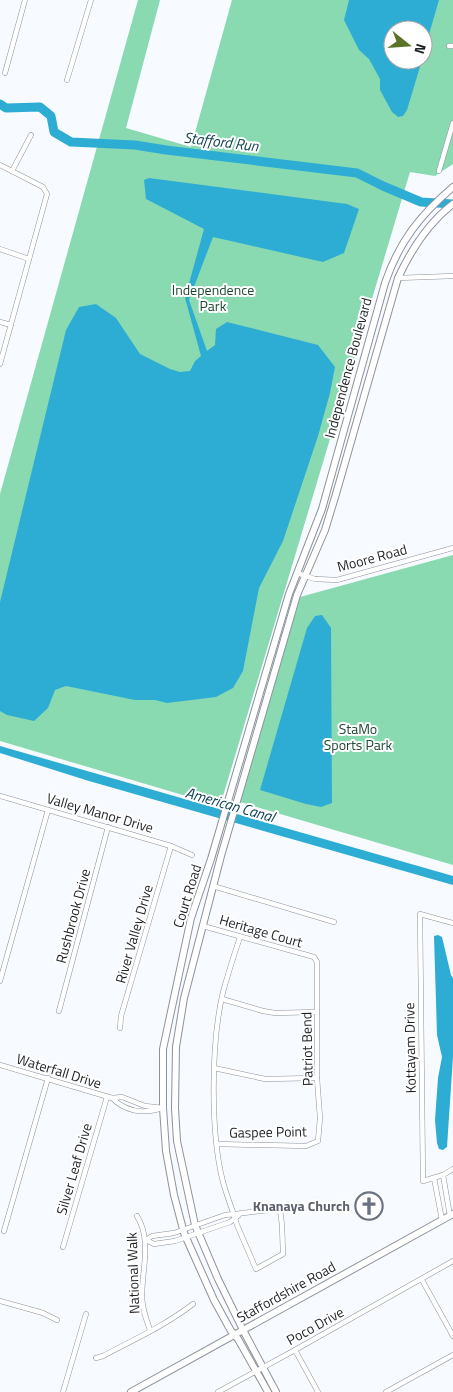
<svg xmlns="http://www.w3.org/2000/svg" width="453" height="1392" font-family="'Titillium Web',sans-serif">
<rect width="100%" height="100%" fill="#f7fafe"/>
<g fill="#89dab1" fill-rule="evenodd">
<path d="M138,0H160L126,128L191,147L232,0H453V164L435,176L410,172L220,806L0,741V494ZM393,30H423V60H393Z"/>
<polygon points="453,555 453,865 240,802 300,597"/>
</g>
<g fill="#2eadd4">
<polygon points="349,0 439,0 423,55 423,30 393,30 393,60 422,60 407,110 403,116 398,117 392,112 380,90 380,79 369,59 359,50 344,20"/>
<polygon points="149,178 347,204 359,209 344,253 323,262 213,237 189,300 207,351 215,345 216,329 227,322 318,345 335,367 330,393 318,436 283,541 259,588 243,671 233,688 216,697 167,703 155,700 135,700 66,686 55,690 48,708 34,721 7,715 0,711 0,602 66,330 79,307 96,304 116,318 140,354 170,369 180,372 190,371 195,361 201,356 185,298 204,229 146,199 144,180"/>
<polygon points="322,615 331,628 332,803 321,807 306,804 260,790 307,628 315,616"/>
<polygon points="0,746 453,876 453,885 89,781 0,753"/>
<polygon points="438,935 442,937 451,975 453,978 453,1057 447,1147 443,1150 439,1149 437,1143 435,1120 438,1078 442,1057 437,1035 434,936"/>
</g>
<g fill="none" stroke-linecap="round" stroke-linejoin="round">
<polyline stroke="#2eadd4" stroke-width="9" points="0,104 6,108 40,107 51,116 54,132 71,142 135,145 166,150 357,173 383,186 421,202 453,204"/>
<g stroke="#8c929c" stroke-width="5.5">
<g id="street">
<polyline points="449,46 453,46"/>
<polyline points="5,73 25,0"/>
<polyline points="67,80 91,0"/>
<polyline points="0,165 43,187 47,194 0,364"/>
<polyline points="12,171 31,135"/>
<polyline points="439,171 453,123"/>
<polyline points="0,249 29,259"/>
<polyline points="398,278 453,276"/>
<polyline points="0,322 11,325"/>
<polyline points="297,573 315,579 337,580 453,548"/>
<polyline points="0,796 171,846 192,855"/>
<polyline points="213,886 334,922"/>
<polyline points="453,923 420,914 423,1181 443,1175 453,1169"/>
<polyline points="203,926 314,957 317,962 317,1078 320,1118 318,1141 306,1146 217,1144"/>
<polyline points="0,981 48,810"/>
<polyline points="222,999 263,1011 275,1013 317,1012"/>
<polyline points="59,1011 108,827"/>
<polyline points="120,1028 121,1016 171,846"/>
<polyline points="0,1065 112,1098 122,1097 145,1106 163,1108"/>
<polyline points="214,1068 265,1079 317,1078"/>
<path d="M112,1098C125,1111 142,1114 159,1109"/>
<polyline points="443,1175 450,1216"/>
<polyline points="434,1178 442,1220"/>
<path d="M239,1215L230,1222L175,1241L154,1244L146,1240L152,1236L174,1233L225,1215C243,1214 261,1210 280,1209L282,1225L283,1254L256,1269L237,1225L234,1215C230,1204 226,1193 223,1182C210,1131 211,1043 223,992C228,974 234,955 240,937"/>
<path d="M137,1216C152,1240 142,1269 142,1296C142,1308 146,1319 150,1330"/>
<polyline points="4,1231 48,1078"/>
<polyline points="63,1247 107,1097"/>
<polyline points="422,1280 453,1336"/>
<polyline points="0,1301 43,1313 57,1320"/>
<polyline points="295,1350 318,1392"/>
<path d="M96,1358L103,1356C133,1340 166,1325 193,1304"/>
<polyline points="63,1392 86,1314"/>
<polyline points="218,1392 295,1350 453,1261"/>
<polyline points="386,1392 453,1355"/>
</g>
</g>
<g stroke="#8c929c" stroke-width="8">
<g id="secondary">
<polyline points="131,1392 453,1214"/>
<path d="M268,1392L238,1339L231,1331L214,1300L184,1233L174,1195L166,1151L163,1108V1049L191,918L211,859L289,594L322,509L385,283C399,242 420,215 453,187"/>
<path d="M276,1392L243,1330L218,1279L195,1225L177,1141L175,1108L176,1047L184,998L221,856L297,595L325,530L336,494L398,278C411,250 428,223 453,204"/>
</g>
</g>
<use href="#street" stroke="#fff" stroke-width="4.5"/>
<use href="#secondary" stroke="#fff" stroke-width="6"/>
</g>
<defs>
<g id="church-ring" transform="scale(1.4375)"><circle r="9.5" fill="#fff" stroke="#6b7280" stroke-width="1.5"/><path d="M-1.2-6h2.4v3.5h3.3v2.4h-3.3V6h-2.4V-.1h-3.3v-2.4h3.3Z" fill="#6b7280"/></g>
</defs>
<g fill-rule="evenodd">
<use href="#church-ring" x="369" y="1206"/>
</g>
<g text-anchor="middle" stroke-width="4" stroke-linejoin="round" paint-order="stroke">
<g font-size="14" fill="#1d4834" stroke="#fff">
<text x="213" y="295">Independence<tspan x="213" dy="16">Park</tspan></text>
<text x="358" y="734">StaMo<tspan x="358" dy="16">Sports Park</tspan></text>
</g>
<g font-size="14" fill="#1d2024" stroke="#fff">
<text transform="translate(348 368) rotate(-75)" y="5">Independence Boulevard</text>
<text transform="translate(372 558) rotate(-15)" y="5">Moore Road</text>
<text transform="translate(100 813) rotate(16)" y="5">Valley Manor Drive</text>
<text transform="translate(187 896) rotate(-73)" y="5">Court Road</text>
<text transform="translate(73 916) rotate(-75)" y="5">Rushbrook Drive</text>
<text transform="translate(261 931) rotate(16)" y="5">Heritage Court</text>
<text transform="translate(134 934) rotate(-74)" y="5">River Valley Drive</text>
<text transform="translate(410 1048) rotate(-91)" y="5">Kottayam Drive</text>
<text transform="translate(307 1049) rotate(-91)" y="5">Patriot Bend</text>
<text transform="translate(59 1071) rotate(17)" y="5">Waterfall Drive</text>
<text transform="translate(268 1132) rotate(-1)" y="5">Gaspee Point</text>
<text transform="translate(74 1169) rotate(-74)" y="5">Silver Leaf Drive</text>
<text transform="translate(133 1273) rotate(-92)" y="5">National Walk</text>
<text transform="translate(286 1292) rotate(-29)" y="5">Staffordshire Road</text>
<text transform="translate(315 1326) rotate(-29)" y="5">Poco Drive</text>
</g>
<g font-size="14" font-weight="bold" fill="#5b616d" stroke="#fff" text-anchor="end">
<text x="350" y="1211">Knanaya Church</text>
</g>
<g font-size="15" font-style="italic" fill="#0d4252" stroke="#fff">
<text transform="translate(221 142) rotate(7)" y="5">Stafford Run</text>
<text transform="translate(230 805) rotate(16)" y="5">American Canal</text>
</g>
</g>
<g transform="translate(408 45) rotate(107)"><circle r="24" fill="#ffffff" stroke="#a5a6a7"/>
<path d="M0-4L9 19L0 12L-9 19Z" fill="#597428"/>
<text y="-8" font-size="14" font-weight="bold" text-anchor="middle" fill="#1d2024">N</text>
</g>
</svg>
